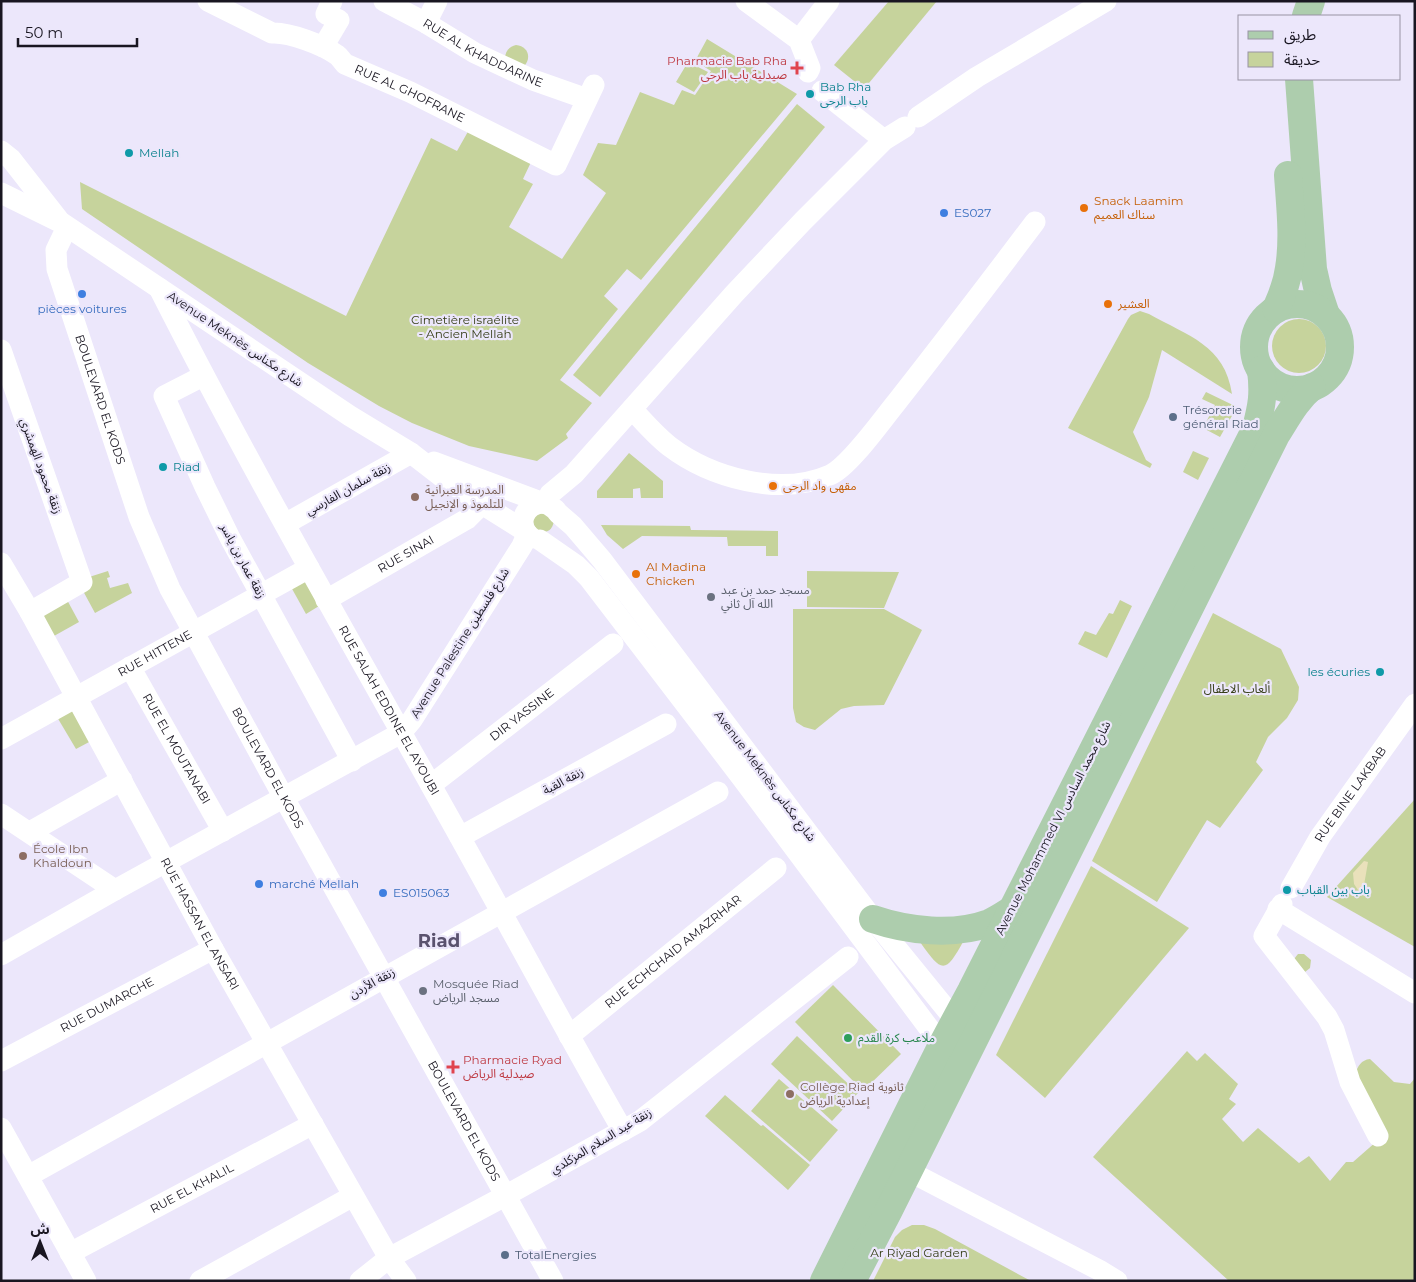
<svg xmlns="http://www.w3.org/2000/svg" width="1416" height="1282" font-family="Montserrat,'Noto Sans Arabic',sans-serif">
<rect width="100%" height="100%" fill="#ece7fb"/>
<g fill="#c6d39c">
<polygon points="889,1 937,1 864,89 834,65"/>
<polygon points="707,39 797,94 641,280 627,269 604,296 618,309 560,380 592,403 566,434 568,438 537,461 469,446 412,423 379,406 308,363 82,209 80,182 346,316 431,138 457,151 470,128 532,160 523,179 533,184 509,227 562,259 606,193 583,175 598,143 616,145 640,92 674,105 682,90 695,95 711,71 695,61"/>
<path d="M516,45C528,46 532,58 524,66L505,59C505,51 509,47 516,45Z"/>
<polygon points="688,62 708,72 694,92 676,82"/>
<polygon points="797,104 825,127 600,397 573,375"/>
<path d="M1140,311L1149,314C1188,336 1225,345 1232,394L1162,350L1149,397L1133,432L1146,460L1152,464L1150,468L1068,428L1128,319L1131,315Z"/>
<circle cx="1299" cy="346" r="27"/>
<polygon points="1206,392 1237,407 1220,437 1203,428 1215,405 1202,399"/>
<polygon points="1193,451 1209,458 1198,480 1183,472"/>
<polygon points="629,453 663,481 663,498 641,498 640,488 633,489 633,498 597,498 597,491"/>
<path d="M540,510L554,521C552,532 546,533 536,532L531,515Z"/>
<polygon points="601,525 690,526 691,530 778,531 778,556 766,556 766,546 728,546 727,537 642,536 623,549 607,535"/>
<polygon points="108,571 110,577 107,578 110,588 128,583 132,593 95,613 82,589 86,578"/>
<polygon points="807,571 899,572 884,608 807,607"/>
<polygon points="305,580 319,606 306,614 291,587"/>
<polygon points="66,598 79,622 54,636 41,612"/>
<polygon points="1120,600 1132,606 1107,658 1078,644 1085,631 1096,635 1109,613 1113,614"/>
<polygon points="793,609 884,609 922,630 884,705 854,706 841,709 815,730 804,727 796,722 793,708"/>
<polygon points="1213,613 1281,649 1299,687 1298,700 1287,718 1268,737 1256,762 1263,770 1220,828 1207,820 1157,902 1092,861"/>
<polygon points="72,709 91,741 76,749 57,717"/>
<polygon points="1415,799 1415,947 1327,897"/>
<polygon points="1091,866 1189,928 1045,1098 996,1055"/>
<path d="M964,940C945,975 942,973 920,942Z"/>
<polygon points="1298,954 1304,954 1311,960 1310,968 1305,972 1294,959"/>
<polygon points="833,985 901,1054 863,1091 795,1022"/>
<polygon points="797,1036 858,1093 832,1121 771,1064"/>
<path d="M1187,1051L1197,1061L1205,1053L1238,1084L1229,1099L1236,1104L1222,1119L1243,1142L1258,1128L1299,1163L1309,1156L1330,1181L1346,1162H1353L1385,1134L1355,1074C1358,1066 1361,1060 1370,1059L1394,1082L1410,1084L1415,1078V1281H1229L1093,1157Z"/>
<polygon points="779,1079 838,1130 810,1162 751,1111"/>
<polygon points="725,1095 761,1126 763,1125 810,1165 788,1190 705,1116"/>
<polygon points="912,1225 924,1225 935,1229 1031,1281 873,1281 895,1237 902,1230"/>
</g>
<polygon fill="#eae1bb" points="1364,861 1368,862 1363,891 1366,895 1360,893 1354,884 1353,873"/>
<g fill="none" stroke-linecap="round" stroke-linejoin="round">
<g stroke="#fff" stroke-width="21">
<path id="s1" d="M208,1L272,33C289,32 323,45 337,55C340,57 342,61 345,64L410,92L556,165L594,85"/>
<path id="s2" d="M384,1L426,23L475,53L533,80L587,99"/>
<polyline points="746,1 799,40 810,68 808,72"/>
<polyline points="426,23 437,1"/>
<polyline points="799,40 829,1"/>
<polyline points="323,47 339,20 326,14 332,1"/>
<polyline points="822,91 884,140"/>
<polyline points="918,117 977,77 1106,1"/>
<polyline points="1,151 11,159 58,219"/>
<polyline points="1,193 62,223 350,416 411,453 442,477 482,504 525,531"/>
<path id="s3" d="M67,227L56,250L57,269L139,517L170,589L284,798L553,1281"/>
<path id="s4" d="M159,288C245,458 340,623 433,789C497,902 558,1018 623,1131"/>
<polyline points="1,350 82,582 30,612"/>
<polyline points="203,376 164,396 205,487 230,538 352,761"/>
<path d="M632,409C644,422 655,435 669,446C711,478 780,497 830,475C849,467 882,420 896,403C943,343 989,283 1035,222"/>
<polyline points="434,462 549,505 556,510"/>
<polyline points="545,503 550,494 574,474 734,294 803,221 884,140 905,127"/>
<polyline points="558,513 573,526 602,560 873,919 964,1031"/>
<polyline points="285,524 411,453"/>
<path d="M532,538C515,526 524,504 543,503"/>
<polyline points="540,540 576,565 589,578 742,778 949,1055"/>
<path id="s5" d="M1,563L30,612L213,949L389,1258L406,1281"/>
<path id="s6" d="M326,600L467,519L482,504"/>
<path id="s7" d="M130,667L223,831"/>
<path id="s8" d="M1,739L309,568"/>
<path id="s9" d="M431,785L613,644"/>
<polyline points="1,814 115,890"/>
<polyline points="30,832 122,780"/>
<polyline points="460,837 666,724"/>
<path id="s10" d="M1291,888L1320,837L1415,704"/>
<polyline points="1282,904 1264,936 1327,1017 1334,1030 1350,1082 1378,1136"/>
<polyline points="1278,909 1415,993"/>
<polyline points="1,955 115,890 401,733 412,720 522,546 527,534"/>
<path id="s11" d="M569,1036L776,868"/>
<path id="s12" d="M1,1061L213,949"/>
<polyline points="1,1128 86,1281"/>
<polyline points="895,1164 1099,1270 1117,1281"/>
<polyline points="28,1176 718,792"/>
<path id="s13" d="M70,1253L313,1124"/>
<polyline points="200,1281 353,1196"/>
<polyline points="360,1281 389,1258 505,1196 640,1121 848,957"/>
</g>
<g stroke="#adcdad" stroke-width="28">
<polyline points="1306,16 1311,1"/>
<polyline points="1299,79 1313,269 1318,291 1326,315"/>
<circle cx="1297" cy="347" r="43"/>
<path d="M1276,309C1282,296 1287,283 1289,268C1294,238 1290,205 1288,175"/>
<path d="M873,919C908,931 954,936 989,923C998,919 1005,914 1013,909"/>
<path d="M824,1281L942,1045L971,991L1256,428C1262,405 1264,394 1261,370"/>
<path d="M852,1281L888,1212L1276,435C1287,418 1296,400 1312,387"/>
</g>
</g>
<g fill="#e0444e" stroke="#ece7fb" stroke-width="2">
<path d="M794.5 60.5h5v5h5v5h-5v5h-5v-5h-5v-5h5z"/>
<path d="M450.5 1059.5h5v5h5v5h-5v5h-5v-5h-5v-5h5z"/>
</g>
<g fill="#0f9aa8" stroke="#ece7fb" stroke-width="2">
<circle cx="810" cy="94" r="5"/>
<circle cx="129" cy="153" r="5"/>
<circle cx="163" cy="467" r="5"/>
<circle cx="1380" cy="672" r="5"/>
<circle cx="1287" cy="890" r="5"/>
</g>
<g fill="#e8710a" stroke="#ece7fb" stroke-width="2">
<circle cx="1084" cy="208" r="5"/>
<circle cx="1108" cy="304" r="5"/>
<circle cx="773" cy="486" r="5"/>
<circle cx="636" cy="574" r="5"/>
</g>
<g fill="#3f7fe0" stroke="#ece7fb" stroke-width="2">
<circle cx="944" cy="213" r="5"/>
<circle cx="82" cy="294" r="5"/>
<circle cx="259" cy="884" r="5"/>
<circle cx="383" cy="893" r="5"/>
</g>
<g fill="#5c6f8a" stroke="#ece7fb" stroke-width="2">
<circle cx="1173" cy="417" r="5"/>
<circle cx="505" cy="1255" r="5"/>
</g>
<g fill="#8d6e63" stroke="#ece7fb" stroke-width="2">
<circle cx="415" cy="497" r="5"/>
<circle cx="23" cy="856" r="5"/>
<circle cx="790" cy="1094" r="5"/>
</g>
<g fill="#6b7280" stroke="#ece7fb" stroke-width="2">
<circle cx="711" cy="597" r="5"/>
<circle cx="423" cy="991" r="5"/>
</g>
<circle fill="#2e9e5b" stroke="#ece7fb" stroke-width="2" cx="848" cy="1038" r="5"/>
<g text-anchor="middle" stroke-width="4.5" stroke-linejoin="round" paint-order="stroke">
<g font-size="12" fill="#191621" stroke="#ece7fb">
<text dy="4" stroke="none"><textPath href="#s2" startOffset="112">RUE AL KHADDARINE</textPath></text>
<text dy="4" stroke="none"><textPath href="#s1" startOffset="224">RUE AL GHOFRANE</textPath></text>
<text transform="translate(235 339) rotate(34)" y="4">Avenue Meknès شارع مكناس</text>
<text dy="4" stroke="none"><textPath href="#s3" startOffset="182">BOULEVARD EL KODS</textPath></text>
<text transform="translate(41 466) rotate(70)" y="4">زنقة محمود الهمشري</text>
<text transform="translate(348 489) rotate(-29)" y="4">زنقة سلمان الفارسي</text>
<text dy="4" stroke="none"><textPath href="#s6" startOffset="92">RUE SINAI</textPath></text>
<text transform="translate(243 561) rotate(62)" y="4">زنقة عمار بن ياسر</text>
<text transform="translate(460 643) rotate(-58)" y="4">Avenue Palestine شارع فلسطين</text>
<text dy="4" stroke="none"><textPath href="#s8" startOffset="176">RUE HITTENE</textPath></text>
<text dy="4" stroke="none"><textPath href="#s4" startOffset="481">RUE SALAH EDDINE EL AYOUBI</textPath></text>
<text dy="4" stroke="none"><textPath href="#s9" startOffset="115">DIR YASSINE</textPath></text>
<text dy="4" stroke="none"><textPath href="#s7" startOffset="94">RUE EL MOUTANABI</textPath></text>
<text dy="4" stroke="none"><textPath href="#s3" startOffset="588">BOULEVARD EL KODS</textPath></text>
<text transform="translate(765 776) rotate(53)" y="4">Avenue Meknès شارع مكناس</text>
<text transform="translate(563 781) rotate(-28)" y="4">زنقة القبة</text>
<text dy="4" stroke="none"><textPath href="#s10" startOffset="111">RUE BINE LAKBAB</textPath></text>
<text transform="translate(1053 828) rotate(-63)" y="4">Avenue Mohammed VI شارع محمد السادس</text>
<text dy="4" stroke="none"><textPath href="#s5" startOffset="412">RUE HASSAN EL ANSARI</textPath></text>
<text dy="4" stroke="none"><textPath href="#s11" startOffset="134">RUE ECHCHAID AMAZRHAR</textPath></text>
<text transform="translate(372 983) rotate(-29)" y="4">زنقة الأردن</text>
<text dy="4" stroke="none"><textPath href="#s12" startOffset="120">RUE DUMARCHE</textPath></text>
<text dy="4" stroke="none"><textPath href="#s3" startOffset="992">BOULEVARD EL KODS</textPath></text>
<text transform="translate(601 1141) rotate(-31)" y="4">زنقة عبد السلام المزكلدي</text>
<text dy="4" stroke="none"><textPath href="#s13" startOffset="138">RUE EL KHALIL</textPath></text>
</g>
<g font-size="12" fill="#be3a42" stroke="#ece7fb" text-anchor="end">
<text x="787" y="65">Pharmacie Bab Rha<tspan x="787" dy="14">صيدلية باب الرحى</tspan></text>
<text x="463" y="1064" text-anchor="start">Pharmacie Ryad<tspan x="463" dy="14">صيدلية الرياض</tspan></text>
</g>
<g font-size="12" fill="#0d838f" stroke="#ece7fb" text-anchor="start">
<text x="820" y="91">Bab Rha<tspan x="820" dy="14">باب الرحى</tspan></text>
<text x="139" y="157">Mellah</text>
<text x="173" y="471">Riad</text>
<text x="1370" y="676" text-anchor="end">les écuries</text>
<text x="1297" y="894">باب بين القباب</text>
</g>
<g font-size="12" fill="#c56008" stroke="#ece7fb" text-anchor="start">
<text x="1094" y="205">Snack Laamim<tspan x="1094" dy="14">سناك العميم</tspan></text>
<text x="1118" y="308">العشير</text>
<text x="783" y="490">مقهى واد الرحى</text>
<text x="646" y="571">Al Madina<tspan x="646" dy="14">Chicken</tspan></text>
</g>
<g font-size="12" fill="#366cbe" stroke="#ece7fb" text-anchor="start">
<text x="954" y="217">ES027</text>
<text x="82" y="313" text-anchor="middle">pièces voitures</text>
<text x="269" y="888">marché Mellah</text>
<text x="393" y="897">ES015063</text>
</g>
<g font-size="12" fill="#363e18" stroke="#ece7fb">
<text x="465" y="324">Cimetière israélite<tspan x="465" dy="14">- Ancien Mellah</tspan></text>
<text x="1237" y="693">ألعاب الاطفال</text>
<text x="919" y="1257">Ar Riyad Garden</text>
</g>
<g font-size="12" fill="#4e5e75" stroke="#ece7fb" text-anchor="start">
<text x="1183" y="414">Trésorerie<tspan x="1183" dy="14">général Riad</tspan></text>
<text x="515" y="1259">TotalEnergies</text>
</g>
<g font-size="12" fill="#785e54" stroke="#ece7fb" text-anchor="start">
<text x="425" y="494">المدرسة العبرانية<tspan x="425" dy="14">للتلموذ و الإنجيل</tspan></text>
<text x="33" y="853">École Ibn<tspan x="33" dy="14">Khaldoun</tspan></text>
<text x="800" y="1091">Collège Riad ثانوية<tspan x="800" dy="14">إعدادية الرياض</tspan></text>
</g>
<g font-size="12" fill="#5b616d" stroke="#ece7fb" text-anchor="start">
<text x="721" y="594">مسجد حمد بن عبد<tspan x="721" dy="14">الله آل ثاني</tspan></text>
<text x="433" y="988">Mosquée Riad<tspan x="433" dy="14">مسجد الرياض</tspan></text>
</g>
<g font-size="12" fill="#27864d" stroke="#ece7fb" text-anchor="start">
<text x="858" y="1042">ملاعب كرة القدم</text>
</g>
<g font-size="18" font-weight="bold" fill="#5a526e" stroke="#ece7fb">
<text x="439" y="947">Riad</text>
</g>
</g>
<rect width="1416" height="1282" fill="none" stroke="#191621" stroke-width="5"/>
<rect x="1238" y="15" width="162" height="65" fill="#ece7fb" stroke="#9893a4"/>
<rect x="1248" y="31" width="25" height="8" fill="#adcdad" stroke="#9893a4"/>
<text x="1284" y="40" font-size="15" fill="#191621">طريق</text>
<rect x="1248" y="52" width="25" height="15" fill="#c6d39c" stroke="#9893a4"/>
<text x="1284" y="65" font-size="15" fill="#191621">حديقة</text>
<g transform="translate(40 1242)" stroke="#ece7fb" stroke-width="4" paint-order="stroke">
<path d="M0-4L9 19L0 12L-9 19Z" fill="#191621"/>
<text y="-8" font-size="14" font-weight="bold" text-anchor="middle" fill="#191621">ش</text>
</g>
<path d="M18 38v8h119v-8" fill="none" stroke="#191621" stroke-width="2.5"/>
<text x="25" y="38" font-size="15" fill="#191621" stroke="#ece7fb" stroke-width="4" paint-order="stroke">50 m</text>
</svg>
